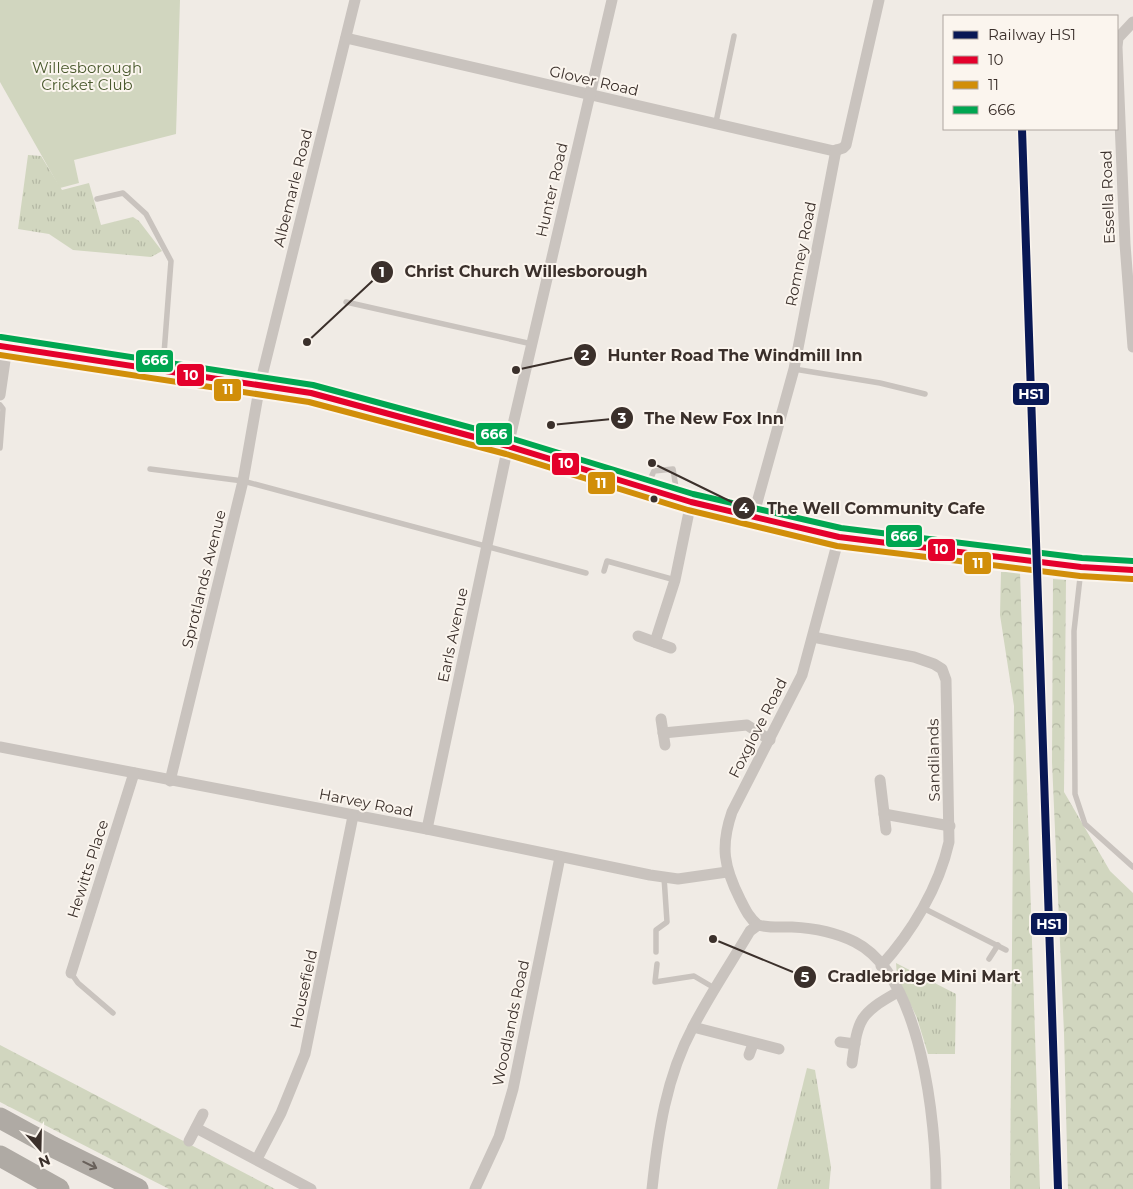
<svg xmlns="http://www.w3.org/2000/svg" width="1133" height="1189" font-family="Montserrat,sans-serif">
<defs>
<pattern id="grass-tufts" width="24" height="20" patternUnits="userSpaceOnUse" patternTransform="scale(1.25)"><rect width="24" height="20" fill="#d1d6bf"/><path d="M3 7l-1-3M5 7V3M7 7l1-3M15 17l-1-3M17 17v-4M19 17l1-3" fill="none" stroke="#b4b8a4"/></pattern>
<pattern id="forest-crowns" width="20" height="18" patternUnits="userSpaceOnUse" patternTransform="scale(1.25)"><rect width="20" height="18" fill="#d1d6bf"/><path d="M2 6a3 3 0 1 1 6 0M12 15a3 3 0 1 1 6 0" fill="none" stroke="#b4b8a4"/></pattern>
</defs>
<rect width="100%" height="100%" fill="#f0ebe5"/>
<g fill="url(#grass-tufts)">
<polygon points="28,155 41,156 62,190 89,183 101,225 133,217 139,221 162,251 151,257 73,250 49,234 18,229"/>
<polygon points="896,963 956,994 955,1054 928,1054 917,1018 897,976"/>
<polygon points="807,1068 815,1070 831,1167 829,1189 777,1189"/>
</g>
<g fill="url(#forest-crowns)">
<polygon points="1001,572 1020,572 1040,1189 1010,1189 1014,706 1000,615"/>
<polygon points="1053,579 1066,580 1064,792 1110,871 1133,893 1133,1189 1068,1189 1064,1033 1052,762"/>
<polygon points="0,1045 275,1189 169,1189 0,1102"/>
</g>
<polygon fill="#d1d6bf" points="0,0 180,0 176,134 74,160 79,183 60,188 0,82"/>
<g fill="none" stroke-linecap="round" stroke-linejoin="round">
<g stroke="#c9c3be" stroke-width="5.5">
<polyline points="716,122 734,36"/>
<polyline points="97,199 123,193 146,214 171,261 163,367"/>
<polyline points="346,302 532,344"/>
<polyline points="794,369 880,383 925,394"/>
<polyline points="0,405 3,409 0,448"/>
<polyline points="150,469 243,481 586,573"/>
<polyline points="647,486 654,471 673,469 677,494"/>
<polyline points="1081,569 1074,631 1075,794 1085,824 1133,867"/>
<polyline points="604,571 607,561 675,580"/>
<polyline points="923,908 1006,950"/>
<polyline points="656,952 656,930 667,922 664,877"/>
<polyline points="989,959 998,945"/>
<polyline points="657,964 655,982 694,976 716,989"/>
<polyline points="71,973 78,983 113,1013"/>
</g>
<g stroke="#c9c3be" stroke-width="11">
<polyline points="1133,22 1118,38 1117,47 1125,244 1133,347"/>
<polyline points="346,38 834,151 843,148 846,145 879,0"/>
<polyline points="0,395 7,347"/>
<polyline points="753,517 794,369 836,150"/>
<polyline points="638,636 671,648"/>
<path d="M813,637L914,657L934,664L942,669L946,680L949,842C939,887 912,932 881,966"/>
<polyline points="655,642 675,580 691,502"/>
<polyline points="661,719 665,745"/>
<polyline points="663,733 747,725 770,740"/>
<polyline points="0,747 427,829 650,875 678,879 727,872"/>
<polyline points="880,780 886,830"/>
<polyline points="170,781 243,481 260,384 355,0"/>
<polyline points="884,814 950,826"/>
<polyline points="427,829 508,446 612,0"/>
<path d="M758,925C749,918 745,909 740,899C724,867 720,847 732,812L802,675L839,537"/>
<polyline points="71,973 134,773"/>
<polyline points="693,1027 779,1049"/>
<polyline points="840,1042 855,1044"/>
<polyline points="749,1055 753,1044"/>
<path d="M852,1063C858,1020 858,1014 898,992"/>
<polyline points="196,1128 311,1189"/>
<polyline points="189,1141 203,1114"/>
<polyline points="257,1159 281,1113 305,1054 353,816"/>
<polyline points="475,1189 499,1137 513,1089 560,857"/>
<path d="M652,1189C658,1133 666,1077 693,1027C710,994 731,963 750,931L758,925C769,928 780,927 792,927C813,928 835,932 855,942C922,976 936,1123 936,1189"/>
</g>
<polyline stroke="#b8b1ad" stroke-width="19" points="0,346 163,369 311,393 508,446 691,502 839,537 1081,567 1133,570"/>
<g stroke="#afaaa4" stroke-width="21">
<polyline points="0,1118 53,1147 138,1189"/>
<polyline points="0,1156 59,1189"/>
</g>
<g stroke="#fbf5ee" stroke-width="10">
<polyline id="bus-1" points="0,346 311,393 508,446 691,502 839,537 1081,567 1133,570"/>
</g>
<g stroke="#fbf5ee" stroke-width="10">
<polyline id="bus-2" points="0,355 309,402 506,454 688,510 837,546 1080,576 1132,579"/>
</g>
<g stroke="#fbf5ee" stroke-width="10">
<polyline id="bus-3" points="1,337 313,385 510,438 693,494 841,528 1082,558 1133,561"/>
</g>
<use href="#bus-1" stroke="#e4002b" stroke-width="6"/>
<use href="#bus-2" stroke="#d18e09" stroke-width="6"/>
<use href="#bus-3" stroke="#00a651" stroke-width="6"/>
<g stroke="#fbf5ee" stroke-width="11">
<polyline id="rail-1" points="1022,129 1058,1189"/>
</g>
<use href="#rail-1" stroke="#091855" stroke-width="8"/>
</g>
<defs><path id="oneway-shaft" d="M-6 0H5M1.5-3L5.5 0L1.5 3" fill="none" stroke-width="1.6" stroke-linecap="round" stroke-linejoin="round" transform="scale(1.25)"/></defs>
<use stroke="#69615b" href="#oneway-shaft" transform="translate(90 1165) rotate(26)"/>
<circle fill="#3b302b" stroke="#fbf5ee" stroke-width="2" cx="654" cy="499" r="4.5"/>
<g text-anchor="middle" stroke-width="4" stroke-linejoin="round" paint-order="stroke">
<g font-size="15" fill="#4a5a2e" stroke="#fbf5ee">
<text x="87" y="73">Willesborough<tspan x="87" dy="17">Cricket Club</tspan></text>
</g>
<g font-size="15" fill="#3b302b" stroke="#fbf5ee">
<text transform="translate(594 81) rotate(13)" y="5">Glover Road</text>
<text transform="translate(293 188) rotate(-76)" y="5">Albemarle Road</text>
<text transform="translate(552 190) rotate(-77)" y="5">Hunter Road</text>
<text transform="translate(1108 197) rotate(-92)" y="5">Essella Road</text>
<text transform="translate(801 254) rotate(-79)" y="5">Romney Road</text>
<text transform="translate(204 579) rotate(-76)" y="5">Sprotlands Avenue</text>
<text transform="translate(453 635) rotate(-78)" y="5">Earls Avenue</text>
<text transform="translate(758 728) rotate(-63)" y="5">Foxglove Road</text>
<text transform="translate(934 760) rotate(-91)" y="5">Sandilands</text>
<text transform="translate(366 803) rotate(11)" y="5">Harvey Road</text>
<text transform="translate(88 869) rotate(-72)" y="5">Hewitts Place</text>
<text transform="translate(304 989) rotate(-78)" y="5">Housefield</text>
<text transform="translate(511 1023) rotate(-78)" y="5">Woodlands Road</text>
</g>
</g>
<path fill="none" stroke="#3b302b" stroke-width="2" d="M307 342L382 272M516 370L585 355M551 425L622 418M652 463L744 508M713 939L805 977"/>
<g fill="#3b302b" stroke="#fbf5ee" stroke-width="2">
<circle cx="307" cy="342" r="5"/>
<circle cx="516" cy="370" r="5"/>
<circle cx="551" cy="425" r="5"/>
<circle cx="652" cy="463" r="5"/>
<circle cx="713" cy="939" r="5"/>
<circle cx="382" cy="272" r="12"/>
<circle cx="585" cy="355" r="12"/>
<circle cx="622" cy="418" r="12"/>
<circle cx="744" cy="508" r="12"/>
<circle cx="805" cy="977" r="12"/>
</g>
<g font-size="15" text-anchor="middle" font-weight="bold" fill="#fff">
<text x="382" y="277">1</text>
<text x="585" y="360">2</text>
<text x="622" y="423">3</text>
<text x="744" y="513">4</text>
<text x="805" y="982">5</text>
</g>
<g font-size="16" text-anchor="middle" font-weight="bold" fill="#3b302b" stroke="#fbf5ee" stroke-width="4" stroke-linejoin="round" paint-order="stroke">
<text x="526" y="277">Christ Church Willesborough</text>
<text x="735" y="361">Hunter Road The Windmill Inn</text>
<text x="714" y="424">The New Fox Inn</text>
<text x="876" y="514">The Well Community Cafe</text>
<text x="924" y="982">Cradlebridge Mini Mart</text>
</g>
<g stroke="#fbf5ee" stroke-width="2">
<rect x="135" y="349" width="39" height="24" rx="5" fill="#00a651"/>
<rect x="176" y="363" width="29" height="24" rx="5" fill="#e4002b"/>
<rect x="213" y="378" width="29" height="24" rx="5" fill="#d18e09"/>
<rect x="1012" y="382" width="38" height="24" rx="5" fill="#091855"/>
<rect x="475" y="422" width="38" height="24" rx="5" fill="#00a651"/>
<rect x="551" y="452" width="29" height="24" rx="5" fill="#e4002b"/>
<rect x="587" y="471" width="29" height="24" rx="5" fill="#d18e09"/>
<rect x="885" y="524" width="38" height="24" rx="5" fill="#00a651"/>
<rect x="927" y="538" width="29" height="24" rx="5" fill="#e4002b"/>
<rect x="963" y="551" width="29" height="24" rx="5" fill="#d18e09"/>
<rect x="1030" y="912" width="38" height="24" rx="5" fill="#091855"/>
</g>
<g font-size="14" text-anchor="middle" font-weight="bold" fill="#fff">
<text x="155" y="365">666</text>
<text x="191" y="380">10</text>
<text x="228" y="394">11</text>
<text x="1031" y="399">HS1</text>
<text x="494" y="439">666</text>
<text x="566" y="468">10</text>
<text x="601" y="488">11</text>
<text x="904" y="541">666</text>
<text x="941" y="554">10</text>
<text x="978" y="568">11</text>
<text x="1049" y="929">HS1</text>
</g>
<rect x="943" y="15" width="175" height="115" fill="#fbf5ee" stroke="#aea6a0"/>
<rect x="953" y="31" width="25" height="8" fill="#091855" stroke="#aea6a0"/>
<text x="988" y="40" font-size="15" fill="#3b302b">Railway HS1</text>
<rect x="953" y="56" width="25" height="8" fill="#e4002b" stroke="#aea6a0"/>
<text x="988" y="65" font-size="15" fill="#3b302b">10</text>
<rect x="953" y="81" width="25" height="8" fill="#d18e09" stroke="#aea6a0"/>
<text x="988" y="90" font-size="15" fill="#3b302b">11</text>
<rect x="953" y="106" width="25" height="8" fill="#00a651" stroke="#aea6a0"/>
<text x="988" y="115" font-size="15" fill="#3b302b">666</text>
<g transform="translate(40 1149) rotate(160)" stroke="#fbf5ee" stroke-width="4" paint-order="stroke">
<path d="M0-4L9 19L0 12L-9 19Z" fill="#3b302b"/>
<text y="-8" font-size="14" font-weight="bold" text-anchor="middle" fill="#3b302b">N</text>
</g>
</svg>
